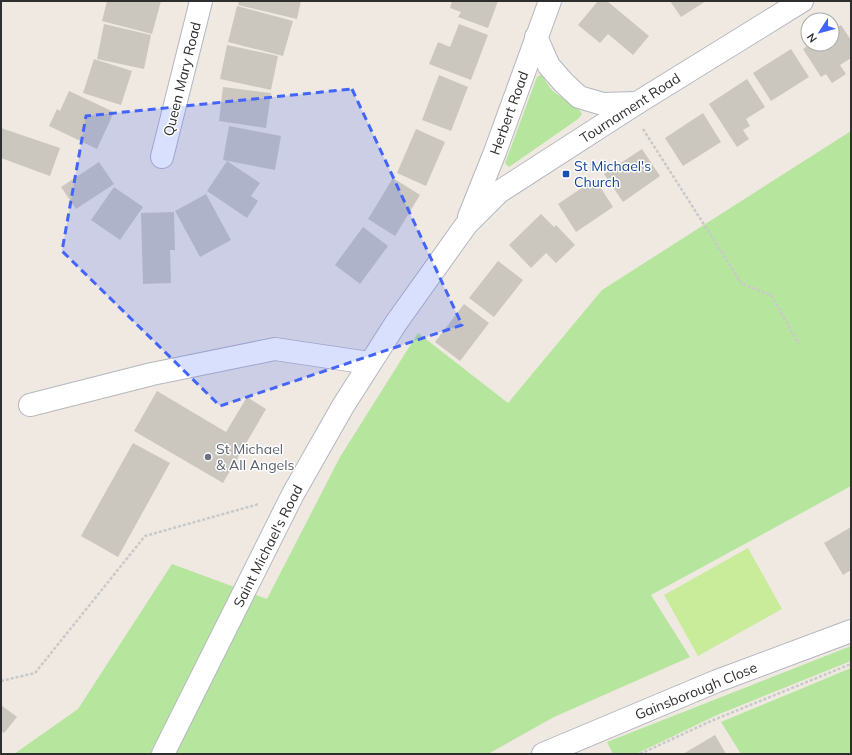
<svg xmlns="http://www.w3.org/2000/svg" width="852" height="755" font-family="Mulish,sans-serif">
<rect width="100%" height="100%" fill="#efe9e1"/>
<g fill="#b6e59e">
<path d="M541,75C545,80 548,86 553,91C561,98 578,105 582,114L578,119L509,167L505,163L537,77Z"/>
<polygon points="851,131 851,486 651,595 690,657 554,717 488,754 14,754 78,709 172,564 267,599 340,457 418,333 508,403 602,290"/>
<polygon points="851,646 851,661 717,715 636,754 613,754 607,742"/>
<polygon points="851,668 851,754 741,754 721,722"/>
</g>
<polygon fill="#c9ec9a" points="748,548 782,609 698,656 664,595"/>
<g fill="#cbc7bf">
<polygon points="107,1 161,1 152,34 102,21"/>
<polygon points="239,1 301,1 297,19 238,5"/>
<polygon points="452,1 498,1 488,28 458,17 461,12 450,8"/>
<polygon points="598,1 607,1 649,36 633,55 608,34 600,43 578,25"/>
<polygon points="670,1 706,1 681,17"/>
<polygon points="237,6 293,21 283,56 228,42"/>
<polygon points="104,24 151,35 144,69 97,59"/>
<polygon points="459,24 488,35 471,80 429,64 438,42 450,47"/>
<polygon points="841,25 851,40 851,58 840,65 846,74 832,83 826,74 821,77 803,49 810,44 832,44 832,30"/>
<polygon points="227,45 278,56 271,90 220,79"/>
<polygon points="791,49 809,77 771,101 753,73"/>
<polygon points="94,59 132,71 121,105 83,93"/>
<polygon points="439,75 468,87 451,131 422,120"/>
<polygon points="747,79 765,107 746,119 750,126 743,130 749,139 737,147 709,104"/>
<polygon points="223,87 271,93 266,128 219,121"/>
<polygon points="69,91 114,112 97,149 49,126 57,109 60,111"/>
<polygon points="703,113 721,142 683,166 665,138"/>
<polygon points="229,126 281,136 275,170 223,160"/>
<polygon points="1,128 60,148 50,176 1,158"/>
<polygon points="416,129 445,142 426,186 397,173"/>
<polygon points="642,149 660,176 623,202 604,174"/>
<polygon points="227,161 260,183 251,196 258,201 247,218 207,191"/>
<polygon points="99,162 114,184 76,209 61,187"/>
<polygon points="393,178 420,195 395,236 368,219"/>
<polygon points="595,179 613,207 576,232 558,204"/>
<polygon points="114,187 143,207 120,240 91,220"/>
<polygon points="206,194 231,240 200,257 175,211"/>
<polygon points="174,212 175,250 170,250 171,283 143,284 141,213"/>
<polygon points="541,214 554,227 556,225 575,245 556,263 546,253 531,268 509,245"/>
<polygon points="363,227 388,246 360,284 335,265"/>
<polygon points="498,261 523,280 494,317 469,298"/>
<polygon points="464,304 489,323 460,361 435,342"/>
<polygon points="157,391 226,432 247,397 266,409 223,483 134,431"/>
<polygon points="133,443 170,463 118,557 81,536"/>
<polygon points="851,527 851,570 843,575 824,543"/>
<polygon points="1,705 17,717 4,733 1,731"/>
<polygon points="715,735 726,754 683,754"/>
</g>
<g fill="none" stroke-linecap="round" stroke-linejoin="round">
<g stroke="#b4b7c1" stroke-width="24">
<g id="minor">
<polyline points="536,37 549,66 564,83 579,97 603,104 637,103"/>
<polyline points="162,157 201,1"/>
<polyline points="469,217 495,152 550,1"/>
<polyline points="30,405 152,374 275,349 369,363"/>
<polyline points="163,754 293,494 343,406 396,323 466,225 499,192 637,103 802,1"/>
<polyline points="543,754 717,681 851,631"/>
</g>
</g>
<g stroke="#c9c9c9" stroke-width="2.5" stroke-dasharray="3 2" stroke-linecap="butt">
<polyline points="643,129 742,284 771,295 799,344"/>
<polyline points="1,681 35,673 145,536 259,504"/>
<polyline points="640,754 711,721 851,664"/>
</g>
<use href="#minor" stroke="#fff" stroke-width="22"/>
</g>
<path fill="#4264fb" fill-opacity="0.2" stroke="#4264fb" stroke-width="3" stroke-dasharray="8 5" stroke-linejoin="round" d="M352,89L462,325L220,406L62,251L86,116Z"/>
<rect fill="#1a4fb4" stroke="#fff" stroke-width="1.5" x="562" y="170" width="8" height="8" rx="2"/>
<circle fill="#6b7280" stroke="#fff" stroke-width="1.5" cx="208" cy="457" r="4"/>
<g text-anchor="middle" stroke-width="3" stroke-linejoin="round" paint-order="stroke">
<g font-size="14" fill="#2e2e2e" stroke="#fff">
<text transform="translate(182 79) rotate(-76)" y="5">Queen Mary Road</text>
<text transform="translate(630 108) rotate(-33)" y="5">Tournament Road</text>
<text transform="translate(509 113) rotate(-70)" y="5">Herbert Road</text>
<text transform="translate(268 546) rotate(-63)" y="5">Saint Michael's Road</text>
<text transform="translate(696 691) rotate(-22)" y="5">Gainsborough Close</text>
</g>
<g font-size="14" fill="#164399" stroke="#fff" text-anchor="start">
<text x="574" y="171">St Michael's<tspan x="574" dy="16">Church</tspan></text>
</g>
<g font-size="14" fill="#5b616d" stroke="#fff" text-anchor="start">
<text x="216" y="454">St Michael<tspan x="216" dy="16">&amp; All Angels</tspan></text>
</g>
</g>
<rect width="852" height="755" fill="none" stroke="#2e2e2e" stroke-width="4"/>
<g transform="translate(820 32) rotate(234)"><circle r="19" fill="#ffffff" stroke="#ababab"/>
<path d="M0-3L7 15L0 10L-7 15Z" fill="#4264fb"/>
<text y="-6" font-size="11" font-weight="bold" text-anchor="middle" fill="#2e2e2e">N</text>
</g>
</svg>
